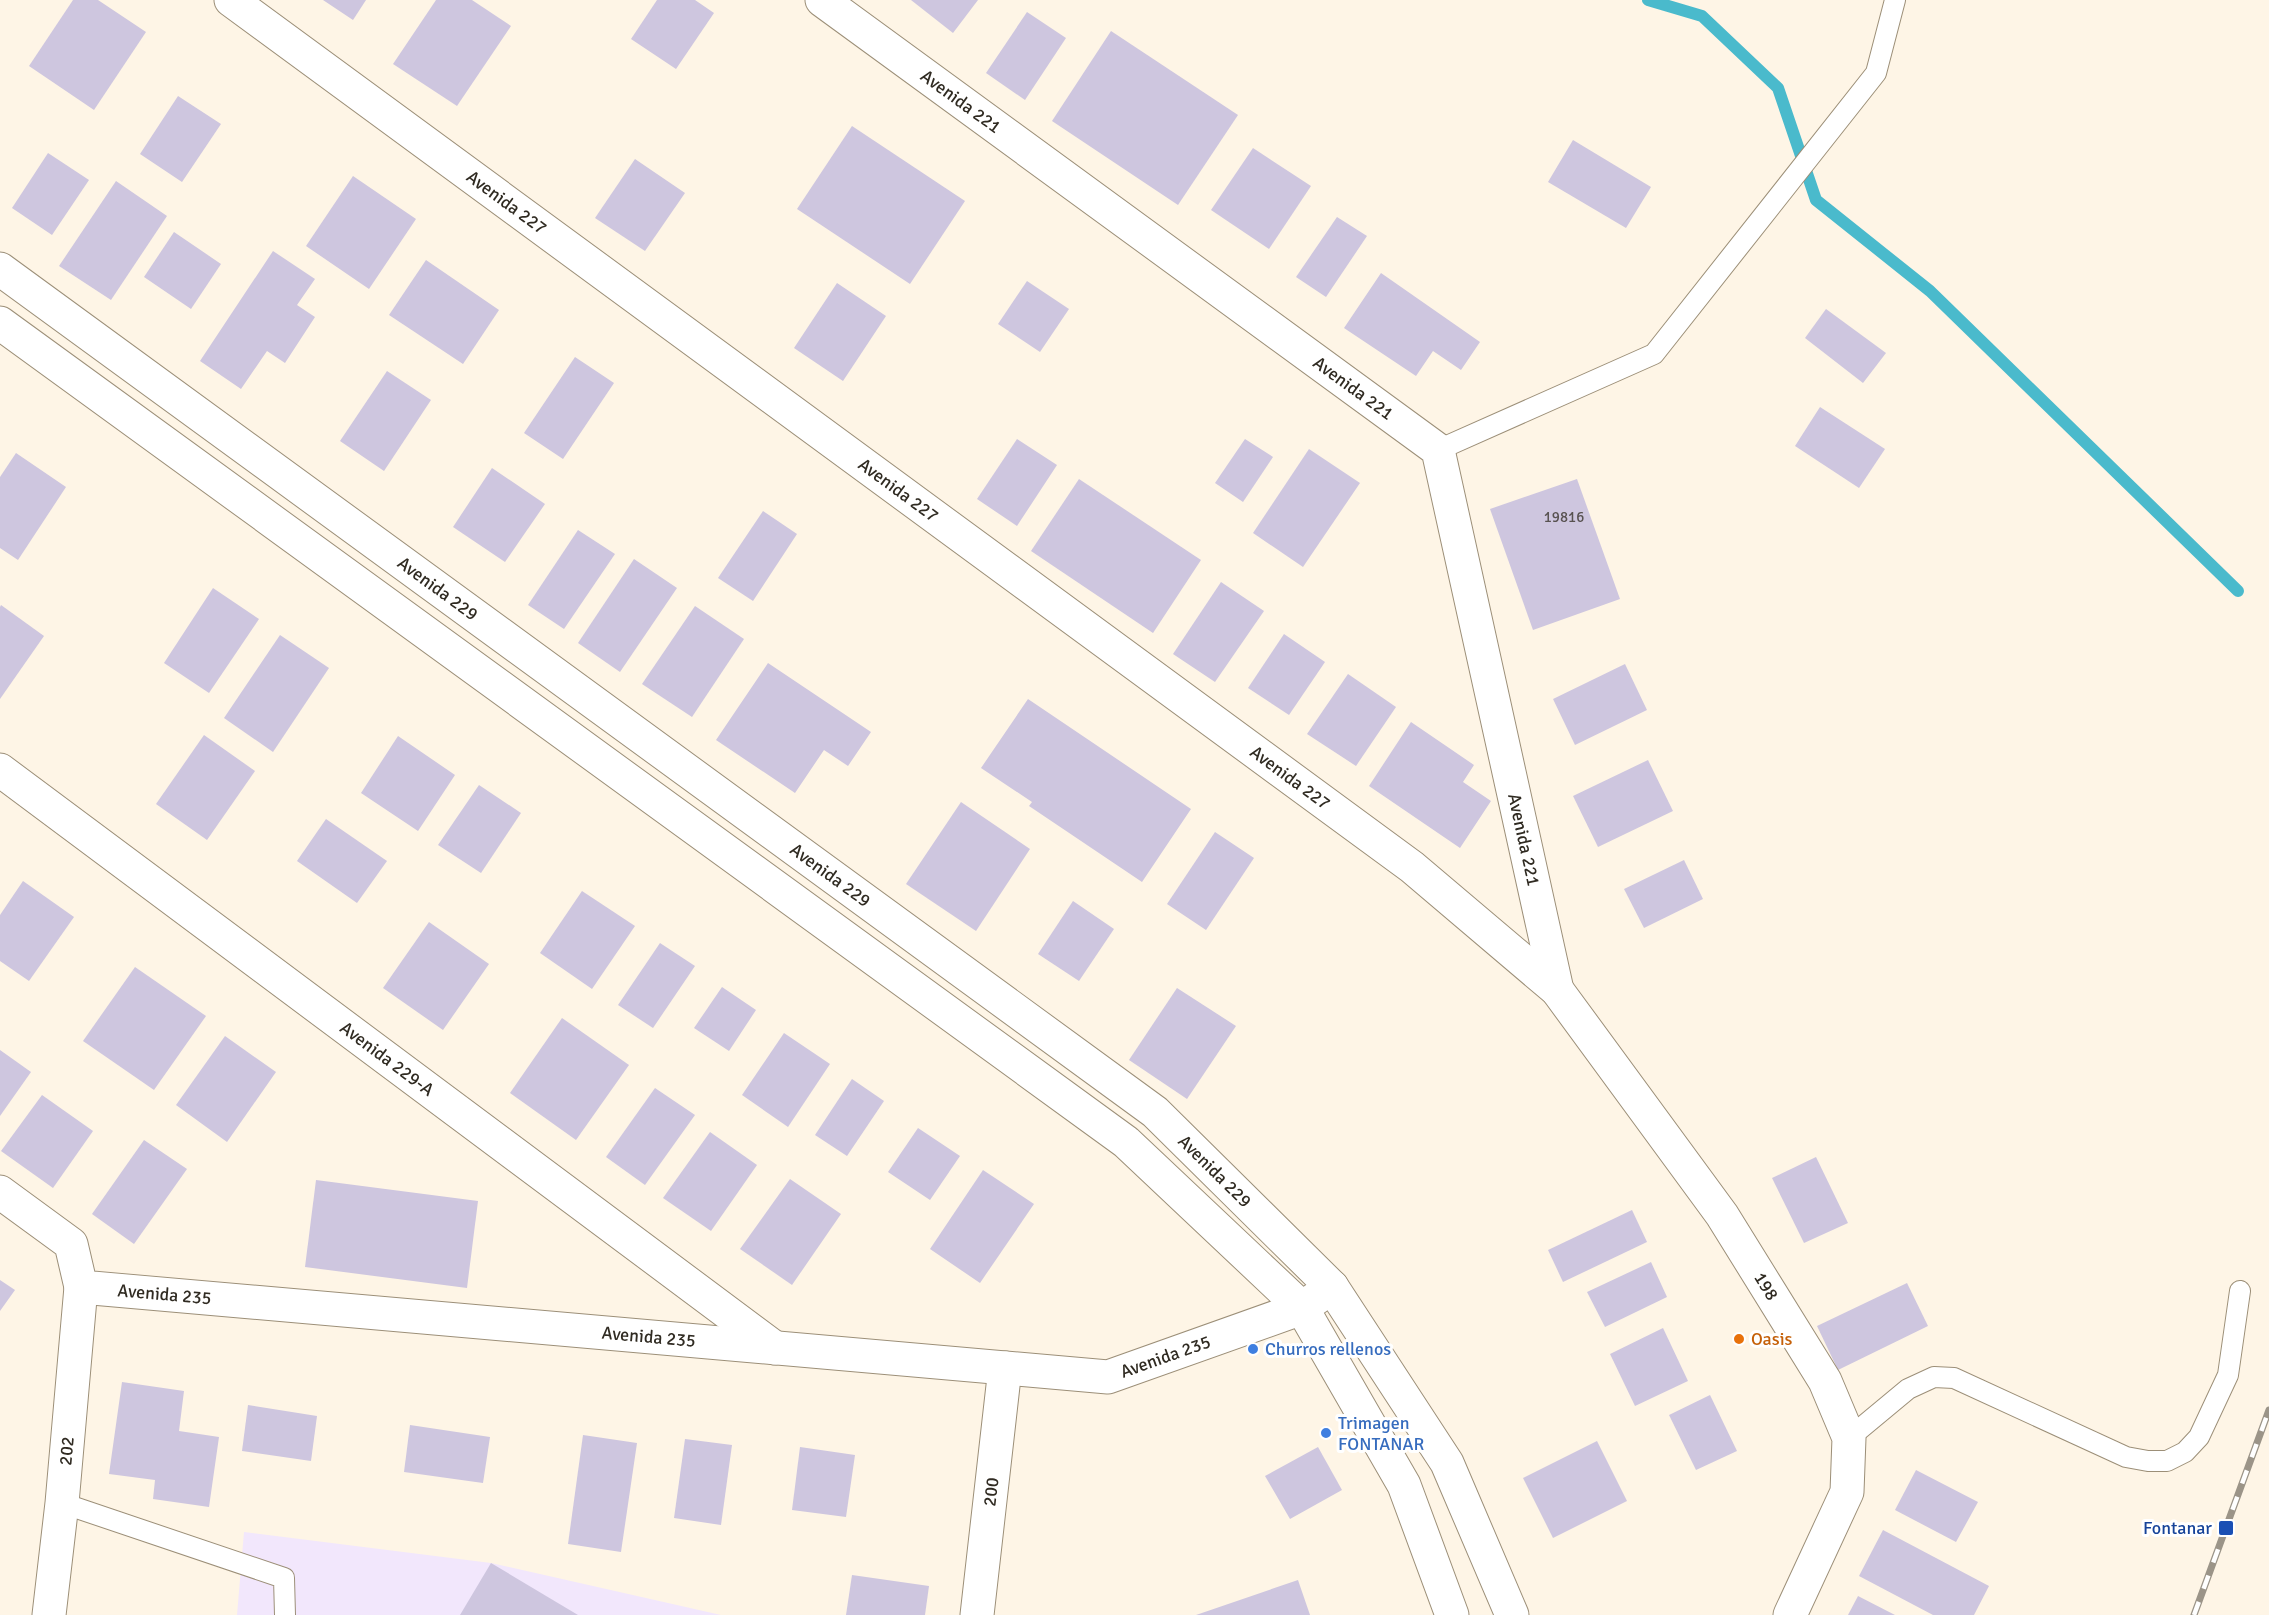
<svg xmlns="http://www.w3.org/2000/svg" width="2269" height="1615" font-family="Signika,sans-serif">
<rect width="100%" height="100%" fill="#fef5e6"/>
<polygon fill="#f2e7fc" points="244,1532 491,1563 721,1615 237,1615"/>
<g fill="none" stroke-linecap="round" stroke-linejoin="round">
<polyline stroke="#4abacc" stroke-width="12" points="1648,0 1702,16 1778,88 1816,200 1930,291 2238,591"/>
</g>
<g fill="#cec6df">
<polygon points="73,0 98,0 146,32 94,110 29,66"/>
<polygon points="323,0 366,0 353,20"/>
<polygon points="436,0 472,0 511,26 457,106 393,64"/>
<polygon points="657,0 695,0 714,13 676,69 631,39"/>
<polygon points="911,0 978,0 953,33"/>
<polygon points="1027,12 1066,38 1025,100 986,73"/>
<polygon points="1111,31 1238,115 1178,205 1052,121"/>
<polygon points="178,96 221,124 182,182 140,154"/>
<polygon points="852,126 965,201 910,284 797,209"/>
<polygon points="1573,140 1651,187 1626,228 1548,182"/>
<polygon points="1253,148 1311,186 1269,249 1211,210"/>
<polygon points="48,153 89,180 52,235 12,208"/>
<polygon points="635,159 685,193 645,251 595,218"/>
<polygon points="353,176 416,219 369,289 306,246"/>
<polygon points="116,181 167,216 111,300 59,266"/>
<polygon points="1337,217 1367,236 1326,297 1296,277"/>
<polygon points="174,232 221,264 191,309 144,277"/>
<polygon points="273,251 315,279 297,305 315,317 285,363 267,351 241,389 200,361"/>
<polygon points="426,260 499,310 463,364 389,315"/>
<polygon points="1381,273 1480,342 1461,370 1433,351 1416,376 1344,328"/>
<polygon points="1027,281 1069,309 1040,352 998,324"/>
<polygon points="837,283 886,316 843,381 794,348"/>
<polygon points="1826,309 1886,353 1863,383 1805,338"/>
<polygon points="575,357 614,383 563,459 524,433"/>
<polygon points="387,371 431,400 384,471 340,441"/>
<polygon points="1820,407 1885,449 1859,488 1795,446"/>
<polygon points="1017,439 1057,465 1017,526 977,499"/>
<polygon points="1245,439 1273,457 1243,502 1215,483"/>
<polygon points="1309,449 1360,483 1303,567 1253,533"/>
<polygon points="16,453 66,487 18,560 0,548 0,477"/>
<polygon points="492,468 545,504 505,562 453,527"/>
<polygon points="1079,479 1201,560 1153,633 1031,551"/>
<polygon points="1577,479 1620,599 1533,630 1490,509"/>
<polygon points="763,511 797,534 753,601 718,578"/>
<polygon points="578,530 615,554 564,629 528,605"/>
<polygon points="634,559 677,588 620,672 578,643"/>
<polygon points="1221,582 1264,611 1215,682 1173,654"/>
<polygon points="213,588 259,619 209,693 164,663"/>
<polygon points="1,605 44,636 0,699 0,607"/>
<polygon points="695,606 744,639 692,717 642,684"/>
<polygon points="1284,634 1325,662 1289,715 1248,688"/>
<polygon points="280,635 329,668 273,752 224,718"/>
<polygon points="768,663 871,732 848,766 824,750 795,793 716,740"/>
<polygon points="1625,664 1647,710 1575,745 1553,699"/>
<polygon points="1348,674 1396,707 1356,766 1307,734"/>
<polygon points="1028,699 1191,809 1142,882 1029,806 1032,802 981,768"/>
<polygon points="1411,722 1474,765 1463,782 1491,801 1460,848 1369,786"/>
<polygon points="204,735 255,771 207,840 156,804"/>
<polygon points="398,736 455,775 418,831 361,793"/>
<polygon points="1648,760 1673,811 1598,847 1573,796"/>
<polygon points="479,785 521,813 481,873 438,845"/>
<polygon points="961,802 1030,849 976,931 906,884"/>
<polygon points="326,819 387,861 357,903 297,861"/>
<polygon points="1215,832 1254,858 1206,930 1167,904"/>
<polygon points="1684,860 1703,899 1644,928 1624,889"/>
<polygon points="23,881 74,917 29,981 0,961 0,915"/>
<polygon points="582,891 635,926 592,989 540,953"/>
<polygon points="1073,901 1114,929 1079,981 1038,954"/>
<polygon points="429,922 489,964 443,1030 383,988"/>
<polygon points="660,943 695,966 653,1028 618,1005"/>
<polygon points="135,967 206,1016 154,1090 83,1041"/>
<polygon points="722,987 756,1010 729,1051 694,1028"/>
<polygon points="1177,988 1236,1026 1187,1099 1129,1060"/>
<polygon points="562,1018 629,1065 576,1140 510,1093"/>
<polygon points="784,1033 830,1064 788,1127 742,1095"/>
<polygon points="225,1036 276,1072 227,1142 176,1105"/>
<polygon points="0,1050 31,1072 0,1116"/>
<polygon points="852,1079 884,1101 847,1156 815,1135"/>
<polygon points="655,1088 695,1115 645,1185 606,1157"/>
<polygon points="42,1095 93,1131 53,1188 1,1151"/>
<polygon points="918,1128 960,1156 930,1200 888,1172"/>
<polygon points="710,1132 757,1165 711,1231 663,1198"/>
<polygon points="144,1140 187,1169 134,1244 92,1214"/>
<polygon points="1816,1157 1848,1223 1804,1243 1772,1178"/>
<polygon points="983,1170 1034,1204 980,1283 930,1249"/>
<polygon points="790,1179 841,1214 792,1285 740,1249"/>
<polygon points="316,1180 478,1201 467,1288 305,1267"/>
<polygon points="1632,1210 1647,1242 1563,1282 1548,1250"/>
<polygon points="1651,1262 1667,1297 1605,1327 1587,1292"/>
<polygon points="0,1280 15,1290 0,1311"/>
<polygon points="1907,1283 1928,1326 1838,1370 1817,1326"/>
<polygon points="1663,1328 1688,1381 1635,1406 1610,1354"/>
<polygon points="122,1382 184,1391 179,1431 219,1437 209,1507 153,1499 155,1480 109,1474"/>
<polygon points="1710,1395 1737,1451 1696,1470 1669,1415"/>
<polygon points="248,1405 317,1416 311,1461 242,1451"/>
<polygon points="410,1425 490,1437 483,1483 404,1472"/>
<polygon points="583,1435 637,1443 621,1552 568,1544"/>
<polygon points="685,1439 732,1445 721,1525 674,1518"/>
<polygon points="1597,1441 1627,1501 1553,1538 1523,1478"/>
<polygon points="800,1447 855,1455 846,1517 792,1510"/>
<polygon points="1318,1447 1342,1490 1290,1519 1265,1476"/>
<polygon points="1916,1470 1978,1502 1956,1542 1895,1510"/>
<polygon points="1883,1530 1989,1586 1974,1615 1933,1615 1859,1576"/>
<polygon points="491,1563 578,1615 460,1615"/>
<polygon points="852,1575 929,1586 925,1615 846,1615"/>
<polygon points="1298,1580 1310,1615 1196,1615"/>
<polygon points="1858,1596 1895,1615 1848,1615"/>
</g>
<g fill="none" stroke-linecap="round" stroke-linejoin="round">
<g stroke="#9c8f78" stroke-width="22">
<g id="service">
<polyline points="1438,450 1654,354 1876,73 1895,0"/>
<polyline points="1849,1438 1908,1389 1934,1377 1954,1378 2126,1457 2148,1461 2167,1461 2185,1452 2199,1437 2228,1375 2240,1291"/>
<polyline points="62,1503 284,1578 285,1615"/>
</g>
</g>
<g stroke="#9c8f78" stroke-width="35">
<g id="minor">
<path id="s1" d="M231,0L1412,867L1557,990L1722,1215L1825,1381L1849,1438L1847,1492L1790,1615"/>
<path id="s2" d="M822,0L1438,450L1557,990"/>
<path id="s3" d="M0,770L775,1348"/>
<path id="s4" d="M0,1192L71,1244L81,1287L1108,1377L1302,1308L1332,1287"/>
<path id="s5" d="M49,1615L62,1503L81,1287"/>
<path id="s6" d="M977,1615L1005,1368"/>
</g>
</g>
<g stroke="#9c8f78" stroke-width="35">
<g id="tertiary">
<path id="s7" d="M0,269L1155,1112L1332,1287L1447,1463L1512,1615"/>
<polyline points="0,323 1126,1142 1302,1308 1404,1485 1452,1615"/>
</g>
</g>
<use href="#service" stroke="#fff" stroke-width="20"/>
<use href="#minor" stroke="#fff" stroke-width="33"/>
<use href="#tertiary" stroke="#fff" stroke-width="33"/>
<g stroke="#9b9488" stroke-width="7">
<polyline id="rail" points="2194,1615 2269,1410"/>
</g>
<use href="#rail" stroke="#fff" stroke-width="4.5" stroke-dasharray="14" stroke-linecap="butt"/>
</g>
<circle fill="#e8710a" stroke="#fff" stroke-width="2" cx="1739" cy="1339" r="6"/>
<g fill="#3f7fe0" stroke="#fff" stroke-width="2">
<circle cx="1253" cy="1349" r="6"/>
<circle cx="1326" cy="1433" r="6"/>
</g>
<rect fill="#1a4fb4" stroke="#fff" stroke-width="2" x="2218" y="1520" width="16" height="16" rx="3"/>
<g text-anchor="middle" stroke-width="6" stroke-linejoin="round" paint-order="stroke">
<g font-size="15" fill="#585251">
<text x="1564" y="522">19816</text>
</g>
<g font-size="18" fill="#302b22" stroke="#fff">
<text dy="6" stroke="none"><textPath href="#s2" startOffset="172">Avenida 221</textPath></text>
<text dy="6" stroke="none"><textPath href="#s1" startOffset="342">Avenida 227</textPath></text>
<text dy="6" stroke="none"><textPath href="#s2" startOffset="658">Avenida 221</textPath></text>
<text dy="6" stroke="none"><textPath href="#s1" startOffset="828">Avenida 227</textPath></text>
<text dy="6" stroke="none"><textPath href="#s7" startOffset="542">Avenida 229</textPath></text>
<text dy="6" stroke="none"><textPath href="#s1" startOffset="1314">Avenida 227</textPath></text>
<text dy="6" stroke="none"><textPath href="#s2" startOffset="1162">Avenida 221</textPath></text>
<text dy="6" stroke="none"><textPath href="#s7" startOffset="1028">Avenida 229</textPath></text>
<text dy="6" stroke="none"><textPath href="#s3" startOffset="483">Avenida 229-A</textPath></text>
<text dy="6" stroke="none"><textPath href="#s7" startOffset="1514">Avenida 229</textPath></text>
<text dy="6" stroke="none"><textPath href="#s1" startOffset="2018">198</textPath></text>
<text dy="6" stroke="none"><textPath href="#s4" startOffset="216">Avenida 235</textPath></text>
<text dy="6" stroke="none"><textPath href="#s4" startOffset="702">Avenida 235</textPath></text>
<text dy="6" stroke="none"><textPath href="#s4" startOffset="1224">Avenida 235</textPath></text>
<text dy="6" stroke="none"><textPath href="#s5" startOffset="165">202</textPath></text>
<text dy="6" stroke="none"><textPath href="#s6" startOffset="124">200</textPath></text>
</g>
<g font-size="18" fill="#c56008" stroke="#fff" text-anchor="start">
<text x="1751" y="1345">Oasis</text>
</g>
<g font-size="18" fill="#366cbe" stroke="#fff" text-anchor="start">
<text x="1265" y="1355">Churros rellenos</text>
<text x="1338" y="1429">Trimagen<tspan x="1338" dy="21">FONTANAR</tspan></text>
</g>
<g font-size="18" fill="#164399" stroke="#fff" text-anchor="end">
<text x="2212" y="1534">Fontanar</text>
</g>
</g>
</svg>
